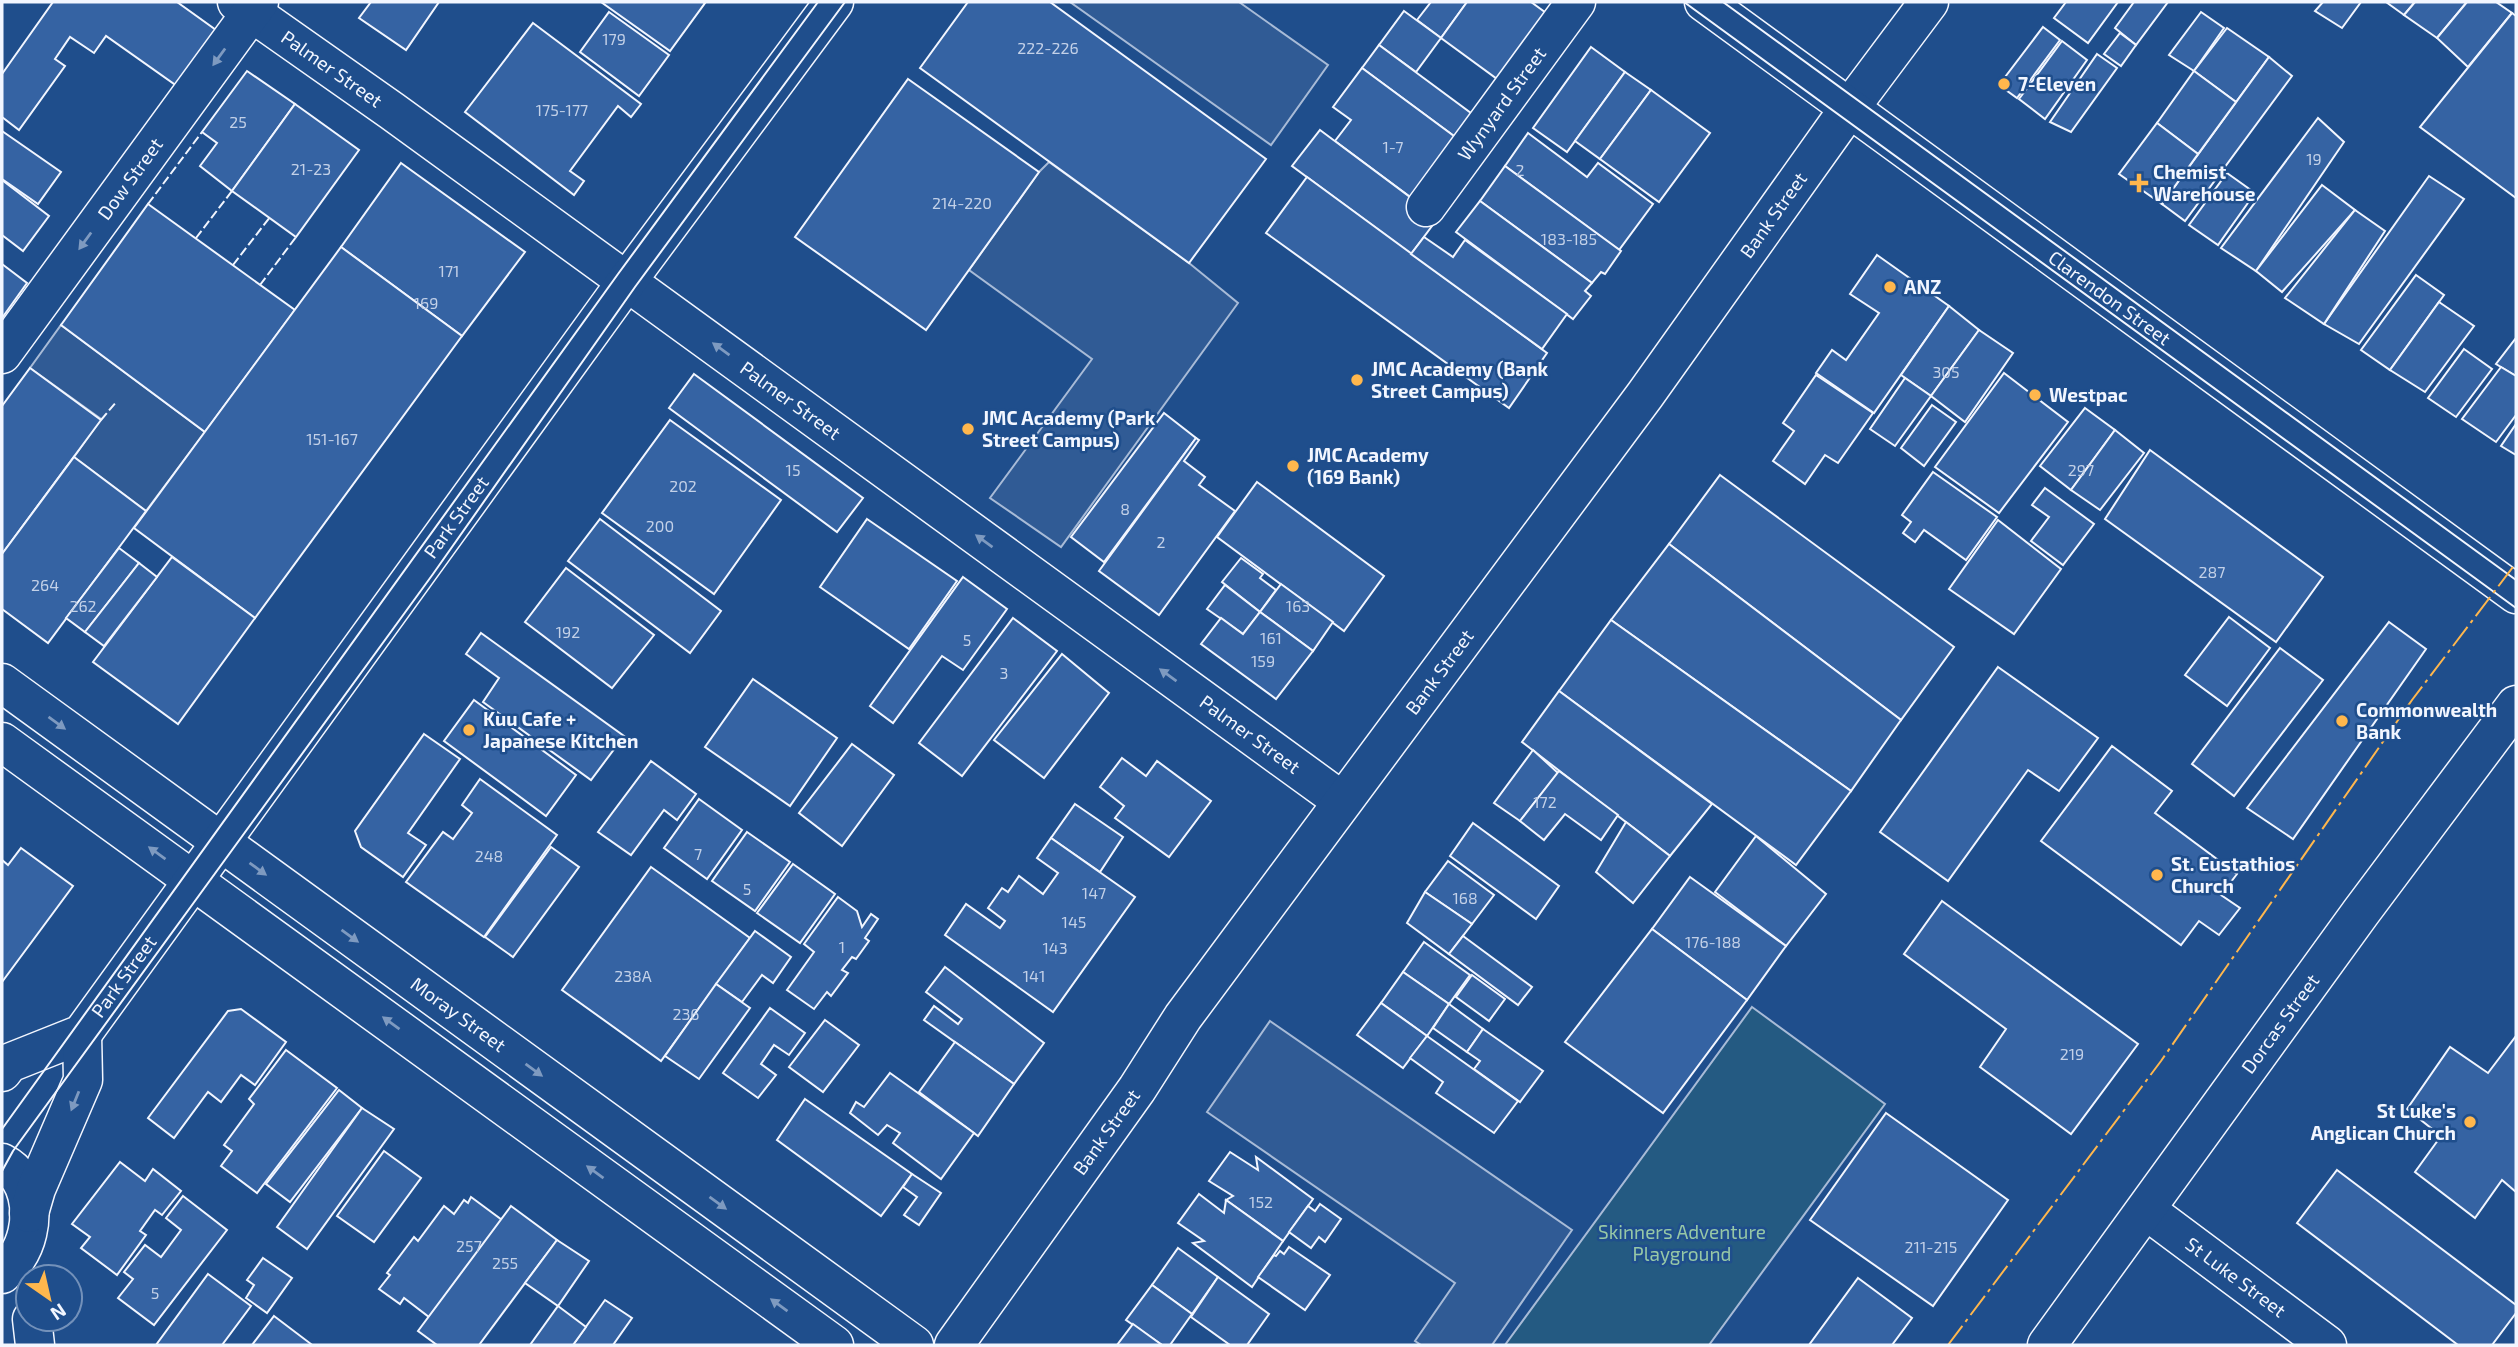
<svg xmlns="http://www.w3.org/2000/svg" width="2518" height="1347" font-family="'Exo 2',sans-serif">
<rect width="100%" height="100%" fill="#1f4e8c"/>
<polygon fill="#245a82" stroke="#a8bbd7" stroke-width="2" points="1752,1007 1885,1104 1709,1345 1505,1345"/>
<g fill="#305b95" stroke="#a8bbd7" stroke-width="2">
<polygon points="1070,2 1239,2 1328,65 1271,145"/>
<polygon points="1049,162 1189,263 1238,303 1061,547 990,498 1092,359 969,270 1039,172"/>
<polygon points="61,325 205,432 146,511 74,457 101,419 30,368"/>
<polygon points="1270,1021 1572,1230 1492,1345 1421,1345 1415,1341 1455,1283 1207,1112"/>
</g>
<g fill="#3563a3" stroke="#f2f6ff" stroke-width="2">
<polygon points="53,2 177,2 216,30 177,86 106,36 94,53 70,37 55,59 65,66 19,130 2,117 2,74"/>
<polygon points="371,2 439,2 406,50 359,18"/>
<polygon points="601,2 703,2 705,3 670,51"/>
<polygon points="968,2 1050,2 1266,159 1189,263 920,68"/>
<polygon points="1431,2 1467,2 1441,38 1417,20"/>
<polygon points="1467,2 1531,2 1553,18 1504,84 1441,38"/>
<polygon points="2066,2 2118,2 2088,43 2054,18"/>
<polygon points="2134,2 2168,2 2136,45 2115,28"/>
<polygon points="2323,2 2361,2 2342,28 2315,11"/>
<polygon points="2386,2 2415,2 2404,15"/>
<polygon points="2415,2 2467,2 2437,38 2404,15"/>
<polygon points="2467,2 2496,2 2512,13 2468,67 2437,38"/>
<polygon points="1404,11 1441,38 1416,72 1379,45"/>
<polygon points="609,12 669,55 639,96 580,52"/>
<polygon points="2201,12 2224,28 2194,71 2169,55"/>
<polygon points="2512,13 2516,16 2516,198 2420,127"/>
<polygon points="533,23 641,104 631,117 618,106 570,171 584,181 574,195 465,112"/>
<polygon points="2043,27 2060,40 2017,98 1999,85"/>
<polygon points="2227,28 2269,57 2236,102 2194,71"/>
<polygon points="2120,33 2136,45 2121,66 2104,54"/>
<polygon points="2062,41 2087,60 2045,119 2019,99"/>
<polygon points="1379,45 1479,119 1462,142 1362,68"/>
<polygon points="1591,47 1625,72 1567,152 1533,128"/>
<polygon points="2097,54 2117,68 2071,132 2050,122"/>
<polygon points="2269,57 2292,76 2185,221 2162,204"/>
<polygon points="1362,68 1462,142 1417,202 1335,141 1351,120 1333,107"/>
<polygon points="247,71 295,104 232,191 200,166 217,143 202,132"/>
<polygon points="2194,71 2236,102 2198,154 2157,123"/>
<polygon points="1625,72 1651,90 1600,159 1575,141"/>
<polygon points="908,79 1039,172 926,330 795,237"/>
<polygon points="1651,90 1710,133 1659,202 1600,159"/>
<polygon points="295,104 359,150 296,237 232,191"/>
<polygon points="2318,118 2344,142 2256,271 2221,248"/>
<polygon points="2157,123 2198,154 2162,204 2119,174"/>
<polygon points="1320,130 1438,218 1411,254 1292,166"/>
<polygon points="2,131 61,172 38,204 2,179"/>
<polygon points="1528,133 1587,177 1598,163 1653,204 1619,250 1505,166"/>
<polygon points="401,163 525,252 462,336 341,247"/>
<polygon points="1505,166 1621,251 1605,274 1601,272 1592,283 1480,201"/>
<polygon points="2227,173 2255,193 2218,245 2189,225"/>
<polygon points="2429,176 2464,199 2359,344 2324,324"/>
<polygon points="1307,177 1547,353 1509,408 1266,233"/>
<polygon points="2,180 49,216 23,251 2,235"/>
<polygon points="2322,185 2355,210 2282,292 2256,271"/>
<polygon points="1480,201 1592,283 1585,291 1591,296 1573,319 1456,232"/>
<polygon points="148,204 295,310 205,432 61,325"/>
<polygon points="2355,210 2385,231 2324,324 2285,298"/>
<polygon points="1424,237 1453,257 1465,240 1567,314 1542,349 1411,254"/>
<polygon points="341,247 462,336 255,618 134,528"/>
<polygon points="1877,255 1949,306 1874,413 1816,373 1832,350 1846,360 1879,313 1850,294"/>
<polygon points="2,264 27,283 2,318"/>
<polygon points="2416,275 2444,295 2390,370 2361,350"/>
<polygon points="2439,302 2474,326 2425,392 2390,370"/>
<polygon points="1949,306 1979,330 1931,396 1901,375"/>
<polygon points="1979,330 2013,353 1965,422 1931,396"/>
<polygon points="2516,338 2516,376 2496,364"/>
<polygon points="2464,349 2492,369 2456,417 2428,398"/>
<polygon points="2501,367 2516,376 2516,415 2496,442 2462,419"/>
<polygon points="30,368 101,420 2,554 2,406"/>
<polygon points="2004,373 2068,422 1999,513 1935,467"/>
<polygon points="694,374 863,498 837,532 669,408"/>
<polygon points="1816,375 1873,413 1838,463 1825,455 1805,484 1773,461 1794,431 1783,423"/>
<polygon points="1905,378 1931,396 1895,446 1870,429"/>
<polygon points="1932,405 1956,422 1924,466 1901,448"/>
<polygon points="2085,408 2115,430 2071,490 2040,466"/>
<polygon points="1164,413 1196,438 1104,562 1071,537"/>
<polygon points="670,420 781,500 714,594 602,513"/>
<polygon points="2516,424 2516,455 2501,446"/>
<polygon points="2115,430 2144,453 2100,510 2071,490"/>
<polygon points="1196,438 1199,440 1184,461 1205,477 1199,485 1235,511 1159,615 1099,571"/>
<polygon points="2150,450 2323,577 2276,642 2105,519"/>
<polygon points="74,457 146,511 48,643 2,609 2,554"/>
<polygon points="1933,472 1997,517 1966,560 1924,530 1915,542 1903,533 1911,522 1902,515"/>
<polygon points="1720,475 1954,647 1901,720 1669,544"/>
<polygon points="1257,482 1384,576 1344,631 1217,537"/>
<polygon points="2045,488 2094,524 2063,565 2031,541 2049,517 2032,505"/>
<polygon points="600,519 721,611 690,653 568,561"/>
<polygon points="867,519 957,581 909,649 820,587"/>
<polygon points="1998,520 2061,569 2014,634 1949,589"/>
<polygon points="1669,544 1901,720 1851,791 1611,620"/>
<polygon points="119,548 139,563 85,632 66,618"/>
<polygon points="172,557 255,618 178,724 93,662"/>
<polygon points="1241,558 1263,574 1260,578 1276,590 1260,612 1222,582"/>
<polygon points="139,563 157,577 104,646 85,632"/>
<polygon points="566,568 654,635 612,688 525,622"/>
<polygon points="963,577 1007,609 963,670 942,656 893,723 870,706"/>
<polygon points="1281,584 1333,622 1313,651 1260,612"/>
<polygon points="1225,585 1260,612 1243,634 1207,609"/>
<polygon points="1260,612 1313,651 1276,699 1201,644 1221,618 1243,634"/>
<polygon points="2229,617 2270,648 2227,706 2185,675"/>
<polygon points="1013,618 1057,651 962,776 919,743"/>
<polygon points="1611,620 1851,791 1796,865 1559,691"/>
<polygon points="2389,622 2426,649 2293,839 2247,808"/>
<polygon points="481,633 624,736 591,780 483,702 499,678 466,654"/>
<polygon points="2280,648 2323,680 2234,796 2192,764"/>
<polygon points="1062,654 1109,693 1044,778 994,740"/>
<polygon points="1998,667 2098,738 2059,791 2028,770 1948,881 1880,832"/>
<polygon points="753,679 837,738 790,806 705,747"/>
<polygon points="1559,691 1712,804 1670,856 1522,742"/>
<polygon points="474,700 576,775 546,816 444,741"/>
<polygon points="424,734 460,759 408,833 426,845 403,877 361,847 355,831"/>
<polygon points="852,744 894,775 842,846 799,813"/>
<polygon points="2112,746 2172,791 2155,813 2237,874 2221,895 2240,908 2219,935 2199,921 2181,945 2041,841"/>
<polygon points="1533,750 1558,773 1520,821 1494,803"/>
<polygon points="1122,758 1146,776 1157,761 1211,801 1169,857 1115,818 1124,806 1100,787"/>
<polygon points="651,761 696,794 677,820 664,810 631,855 598,832"/>
<polygon points="1559,771 1618,815 1601,840 1565,814 1544,840 1520,821"/>
<polygon points="480,779 557,835 484,937 406,882 443,832 453,839 472,813 462,805"/>
<polygon points="699,799 742,830 707,879 664,848"/>
<polygon points="1075,804 1123,837 1100,872 1051,838"/>
<polygon points="1626,822 1670,856 1633,903 1596,872"/>
<polygon points="1473,823 1559,886 1536,919 1450,856"/>
<polygon points="747,832 790,862 755,911 712,881"/>
<polygon points="1756,836 1826,894 1786,946 1715,892"/>
<polygon points="1051,838 1135,897 1053,1012 945,935 966,904 1000,928 1005,921 988,908 1002,888 1008,892 1019,876 1043,894 1058,873 1037,858"/>
<polygon points="551,847 579,867 513,957 485,937"/>
<polygon points="21,848 73,886 2,982 2,860 8,865"/>
<polygon points="1448,861 1494,895 1472,924 1425,892"/>
<polygon points="793,864 835,894 800,943 757,913"/>
<polygon points="651,867 750,938 661,1061 562,990"/>
<polygon points="1690,877 1786,946 1747,1000 1652,929"/>
<polygon points="1425,892 1472,924 1449,954 1407,923"/>
<polygon points="838,897 857,911 862,927 871,914 878,919 865,938 869,941 856,959 852,957 842,970 848,973 831,996 827,992 814,1009 787,990 814,952 804,944"/>
<polygon points="1942,901 2138,1044 2071,1134 1980,1067 2006,1029 1904,954"/>
<polygon points="1652,929 1747,1000 1663,1113 1565,1042"/>
<polygon points="755,931 791,957 773,983 762,975 742,1002 716,984"/>
<polygon points="1463,936 1532,987 1518,1005 1449,954"/>
<polygon points="1424,942 1470,975 1449,1004 1403,972"/>
<polygon points="945,967 1044,1043 1014,1084 924,1020 934,1006 958,1024 962,1019 926,992"/>
<polygon points="1403,972 1449,1004 1427,1036 1381,1003"/>
<polygon points="1472,975 1505,999 1489,1021 1456,997"/>
<polygon points="716,984 750,1008 699,1079 665,1056"/>
<polygon points="1381,1003 1427,1036 1403,1068 1357,1035"/>
<polygon points="1449,1004 1483,1029 1467,1052 1433,1028"/>
<polygon points="770,1008 805,1033 789,1055 774,1045 761,1064 776,1075 758,1098 723,1073"/>
<polygon points="241,1009 286,1042 255,1085 241,1075 221,1102 208,1092 174,1138 148,1118 228,1011"/>
<polygon points="825,1020 859,1045 823,1092 789,1067"/>
<polygon points="1483,1029 1543,1071 1520,1102 1474,1069 1480,1061 1467,1052"/>
<polygon points="1427,1036 1518,1101 1494,1133 1436,1093 1443,1082 1410,1058"/>
<polygon points="2516,1036 2516,1192 2502,1180 2475,1218 2415,1172 2441,1136 2407,1109 2450,1047 2488,1073"/>
<polygon points="955,1042 1014,1084 978,1136 919,1092"/>
<polygon points="286,1050 337,1088 257,1193 221,1166 232,1151 224,1145 254,1104 249,1099"/>
<polygon points="890,1073 974,1133 941,1179 893,1143 900,1133 887,1125 878,1135 850,1113 856,1102 864,1107"/>
<polygon points="339,1090 362,1108 290,1202 266,1184"/>
<polygon points="805,1099 912,1174 881,1216 777,1140"/>
<polygon points="362,1108 394,1129 307,1249 277,1227"/>
<polygon points="1886,1113 2008,1200 1933,1306 1810,1220"/>
<polygon points="384,1151 421,1178 374,1242 337,1216"/>
<polygon points="1230,1152 1258,1170 1256,1157 1313,1199 1283,1241 1226,1200 1233,1196 1209,1181"/>
<polygon points="120,1162 145,1181 153,1169 181,1191 162,1215 155,1210 140,1231 146,1235 117,1275 81,1248 90,1237 72,1224"/>
<polygon points="2337,1170 2516,1305 2516,1313 2492,1345 2458,1345 2297,1223"/>
<polygon points="912,1174 941,1193 919,1225 904,1215 917,1197 903,1187"/>
<polygon points="1199,1194 1224,1213 1226,1200 1283,1241 1252,1287 1193,1243 1204,1241 1178,1223"/>
<polygon points="183,1196 227,1230 154,1325 118,1298 133,1279 124,1272 145,1245 161,1257 181,1230 166,1218"/>
<polygon points="471,1197 502,1220 429,1317 404,1298 400,1304 379,1289 390,1275 387,1273 414,1237 418,1241 444,1206 454,1214 464,1200 468,1203"/>
<polygon points="1320,1204 1341,1219 1325,1242 1319,1237 1311,1248 1289,1232 1308,1206 1315,1211"/>
<polygon points="511,1206 557,1240 479,1345 437,1345 418,1331"/>
<polygon points="557,1240 589,1261 558,1306 525,1283"/>
<polygon points="1289,1247 1330,1275 1305,1310 1258,1277 1274,1255 1276,1256 1280,1251 1284,1254"/>
<polygon points="1178,1248 1218,1277 1192,1314 1152,1285"/>
<polygon points="263,1258 292,1278 267,1313 246,1298 254,1285 247,1280"/>
<polygon points="208,1274 251,1306 222,1345 156,1345"/>
<polygon points="1218,1277 1269,1314 1247,1345 1230,1345 1191,1317"/>
<polygon points="1858,1278 1912,1318 1892,1345 1809,1345"/>
<polygon points="1152,1285 1192,1314 1170,1345 1162,1345 1126,1320"/>
<polygon points="605,1300 632,1318 613,1345 573,1345"/>
<polygon points="558,1306 586,1327 573,1345 530,1345"/>
<polygon points="274,1316 311,1344 310,1345 252,1345"/>
<polygon points="1133,1324 1162,1345 1117,1345"/>
</g>
<g fill="none" stroke-linecap="round" stroke-linejoin="round">
<g stroke="#f2f6ff" stroke-width="41">
<g id="minor">
<path id="s1" d="M237,2L392,111L1342,801"/>
<path id="s2" d="M1426,207L1576,2"/>
<path id="s3" d="M2,354L259,2"/>
<path id="s4" d="M2,683L914,1345"/>
<polyline points="2,742 834,1345"/>
<path id="s5" d="M2,1072L9,1063L82,1034L627,281L834,2"/>
<path d="M2,1163C35,1179 36,1229 17,1257C13,1263 7,1269 2,1274"/>
<path id="s6" d="M2146,1210L2327,1345"/>
<polyline points="29,1213 36,1189 83,1080 82,1034"/>
<polyline points="32,1319 35,1345"/>
<path id="s7" d="M954,1345L1137,1089L1183,1017L1645,395L1843,117L1929,2"/>
<path id="s8" d="M2047,1345L2361,912L2516,705"/>
</g>
</g>
<g stroke="#f2f6ff" stroke-width="41">
<g id="major">
<path id="s9" d="M1704,2L2516,594"/>
</g>
</g>
<use href="#minor" stroke="#1f4e8c" stroke-width="38"/>
<use href="#major" stroke="#1f4e8c" stroke-width="38"/>
<g stroke="#f2f6ff" stroke-width="2">
<polyline points="1684,2 2516,608"/>
<polyline points="1723,2 2516,580"/>
<polyline points="2,1129 618,274 818,2"/>
<polyline points="2,1171 13,1151 433,574 635,287 845,2"/>
</g>
<g stroke="#f2f6ff" stroke-width="2" stroke-dasharray="9 3.5" stroke-linecap="butt">
<polyline points="148,204 202,132"/>
<polyline points="196,238 232,191"/>
<polyline points="233,265 270,217"/>
<polyline points="260,285 296,237"/>
<polyline points="101,420 117,401"/>
</g>
<polyline stroke="#ffb74d" stroke-width="2" stroke-dasharray="24 5 3.5 5" stroke-linecap="butt" points="1948,1345 2161,1061 2412,700 2516,563"/>
</g>
<defs><path id="oneway-solid" d="M-6-.8H1V-3.2L6.5 0L1 3.2V.8H-6Z" transform="scale(1.75)"/></defs>
<g fill="#7e9ac0">
<use href="#oneway-solid" transform="translate(219 57) rotate(126)"/>
<use href="#oneway-solid" transform="translate(85 241) rotate(126)"/>
<use href="#oneway-solid" transform="translate(721 349) rotate(-144)"/>
<use href="#oneway-solid" transform="translate(984 541) rotate(-144)"/>
<use href="#oneway-solid" transform="translate(1168 675) rotate(-144)"/>
<use href="#oneway-solid" transform="translate(57 723) rotate(36)"/>
<use href="#oneway-solid" transform="translate(157 853) rotate(-144)"/>
<use href="#oneway-solid" transform="translate(258 869) rotate(36)"/>
<use href="#oneway-solid" transform="translate(350 936) rotate(36)"/>
<use href="#oneway-solid" transform="translate(391 1023) rotate(-144)"/>
<use href="#oneway-solid" transform="translate(534 1070) rotate(36)"/>
<use href="#oneway-solid" transform="translate(75 1101) rotate(112)"/>
<use href="#oneway-solid" transform="translate(595 1172) rotate(-144)"/>
<use href="#oneway-solid" transform="translate(718 1203) rotate(36)"/>
<use href="#oneway-solid" transform="translate(779 1305) rotate(-144)"/>
</g>
<g fill="#ffb74d" stroke="#1f4e8c" stroke-width="2.5">
<circle cx="2004" cy="84" r="7"/>
<path d="M2135.5 172.5h7v7h7v7h-7v7h-7v-7h-7v-7h7z"/>
<circle cx="1890" cy="287" r="7"/>
<circle cx="1357" cy="380" r="7"/>
<circle cx="2035" cy="395" r="7"/>
<circle cx="968" cy="429" r="7"/>
<circle cx="1293" cy="466" r="7"/>
<circle cx="2342" cy="721" r="7"/>
<circle cx="469" cy="730" r="7"/>
<circle cx="2157" cy="875" r="7"/>
<circle cx="2470" cy="1122" r="7"/>
</g>
<g text-anchor="middle" stroke-width="5" stroke-linejoin="round" paint-order="stroke">
<g font-size="16" fill="#c3d1e8">
<text x="614" y="45">179</text>
<text x="1048" y="54">222-226</text>
<text x="562" y="116">175-177</text>
<text x="238" y="128">25</text>
<text x="1393" y="153">1-7</text>
<text x="2314" y="165">19</text>
<text x="311" y="175">21-23</text>
<text x="1520" y="176">2</text>
<text x="962" y="209">214-220</text>
<text x="1569" y="245">183-185</text>
<text x="449" y="277">171</text>
<text x="426" y="309">169</text>
<text x="1946" y="378">305</text>
<text x="332" y="445">151-167</text>
<text x="793" y="476">15</text>
<text x="2081" y="476">297</text>
<text x="683" y="492">202</text>
<text x="1125" y="515">8</text>
<text x="660" y="532">200</text>
<text x="1161" y="548">2</text>
<text x="2212" y="578">287</text>
<text x="45" y="591">264</text>
<text x="83" y="612">262</text>
<text x="1298" y="612">163</text>
<text x="568" y="638">192</text>
<text x="1271" y="644">161</text>
<text x="967" y="646">5</text>
<text x="1263" y="667">159</text>
<text x="1004" y="679">3</text>
<text x="1545" y="808">172</text>
<text x="698" y="860">7</text>
<text x="489" y="862">248</text>
<text x="747" y="895">5</text>
<text x="1094" y="899">147</text>
<text x="1465" y="904">168</text>
<text x="1074" y="928">145</text>
<text x="1713" y="948">176-188</text>
<text x="842" y="953">1</text>
<text x="1055" y="954">143</text>
<text x="633" y="982">238A</text>
<text x="1034" y="982">141</text>
<text x="686" y="1020">236</text>
<text x="2072" y="1060">219</text>
<text x="1261" y="1208">152</text>
<text x="469" y="1252">257</text>
<text x="1931" y="1253">211-215</text>
<text x="505" y="1269">255</text>
<text x="155" y="1299">5</text>
</g>
<g font-size="19" fill="#f2f6ff" stroke="#1f4e8c">
<text dy="7" stroke="none"><textPath href="#s1" startOffset="116">Palmer Street</textPath></text>
<text dy="7" stroke="none"><textPath href="#s2" startOffset="128">Wynyard Street</textPath></text>
<text dy="7" stroke="none"><textPath href="#s3" startOffset="217">Dow Street</textPath></text>
<text dy="7" stroke="none"><textPath href="#s7" startOffset="1396">Bank Street</textPath></text>
<text dy="7" stroke="none"><textPath href="#s9" startOffset="502">Clarendon Street</textPath></text>
<text dy="7" stroke="none"><textPath href="#s1" startOffset="682">Palmer Street</textPath></text>
<text dy="7" stroke="none"><textPath href="#s5" startOffset="728">Park Street</textPath></text>
<text dy="7" stroke="none"><textPath href="#s7" startOffset="830">Bank Street</textPath></text>
<text dy="7" stroke="none"><textPath href="#s1" startOffset="1250">Palmer Street</textPath></text>
<text dy="7" stroke="none"><textPath href="#s5" startOffset="161">Park Street</textPath></text>
<text dy="7" stroke="none"><textPath href="#s4" startOffset="564">Moray Street</textPath></text>
<text dy="7" stroke="none"><textPath href="#s8" startOffset="397">Dorcas Street</textPath></text>
<text dy="7" stroke="none"><textPath href="#s7" startOffset="262">Bank Street</textPath></text>
<text dy="7" stroke="none"><textPath href="#s6" startOffset="112">St Luke Street</textPath></text>
</g>
<g font-size="19" font-weight="bold" fill="#f2f6ff" stroke="#1f4e8c" text-anchor="start">
<text x="2018" y="91">7-Eleven</text>
<text x="2153" y="179">Chemist<tspan x="2153" dy="22">Warehouse</tspan></text>
<text x="1904" y="294">ANZ</text>
<text x="1371" y="376">JMC Academy (Bank<tspan x="1371" dy="22">Street Campus)</tspan></text>
<text x="2049" y="402">Westpac</text>
<text x="982" y="425">JMC Academy (Park<tspan x="982" dy="22">Street Campus)</tspan></text>
<text x="1307" y="462">JMC Academy<tspan x="1307" dy="22">(169 Bank)</tspan></text>
<text x="2356" y="717">Commonwealth<tspan x="2356" dy="22">Bank</tspan></text>
<text x="483" y="726">Kuu Cafe +<tspan x="483" dy="22">Japanese Kitchen</tspan></text>
<text x="2171" y="871">St. Eustathios<tspan x="2171" dy="22">Church</tspan></text>
<text x="2456" y="1118" text-anchor="end">St Luke's<tspan x="2456" dy="22">Anglican Church</tspan></text>
</g>
<g font-size="19" fill="#97c8a6" stroke="#1f4e8c">
<text x="1682" y="1239">Skinners Adventure<tspan x="1682" dy="22">Playground</tspan></text>
</g>
</g>
<rect width="2518" height="1347" fill="none" stroke="#f2f6ff" stroke-width="7"/>
<g transform="translate(49 1298) rotate(146)"><circle r="33" fill="#1f4e8c" stroke="#7391ba" stroke-width="2"/>
<path d="M0-5L12 26L0 18L-12 26Z" fill="#ffb74d"/>
<text y="-10" font-size="19" font-weight="bold" text-anchor="middle" fill="#f2f6ff">N</text>
</g>
</svg>
